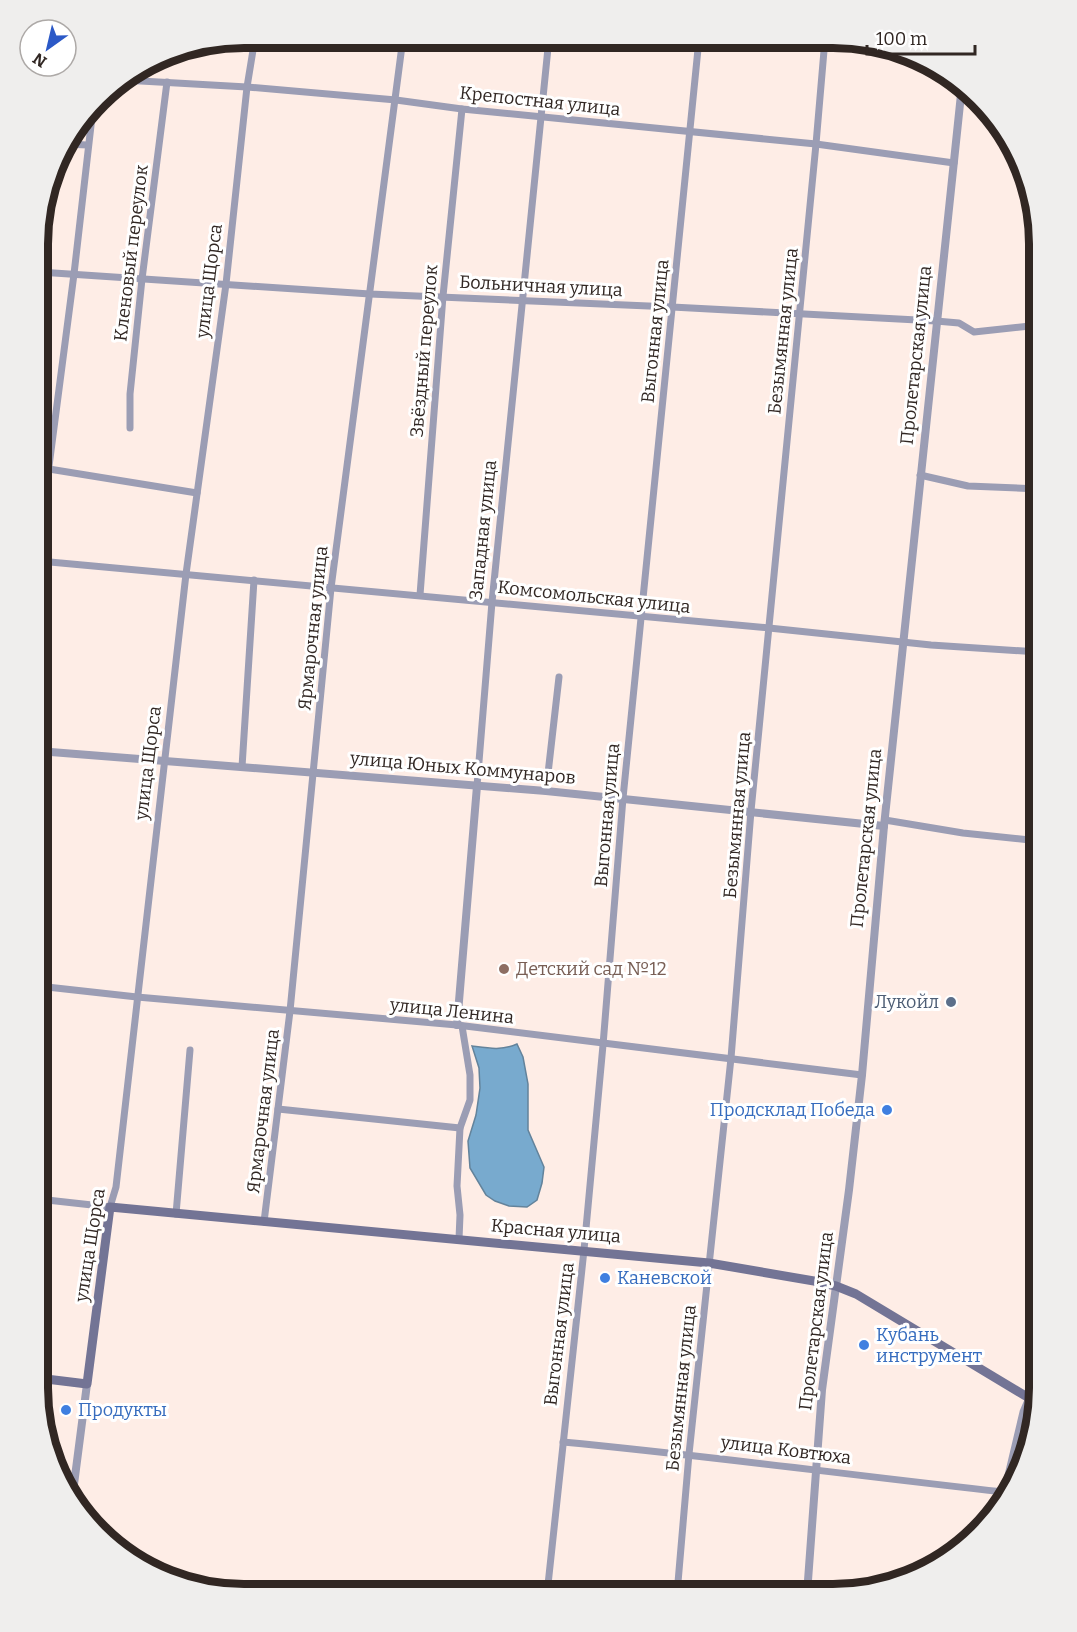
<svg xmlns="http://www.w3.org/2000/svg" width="1077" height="1632" font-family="Bitter,serif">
<rect width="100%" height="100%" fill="#feede6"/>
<path fill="#78aace" stroke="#63839b" stroke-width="1.5" d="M517,1044L523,1057L528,1084V1130L544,1167L542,1183L537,1200L527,1207L509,1206L495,1201L486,1195L470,1168L468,1141L476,1115L480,1088L479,1068L472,1046C487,1048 502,1051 517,1044Z"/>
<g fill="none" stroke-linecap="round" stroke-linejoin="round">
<g stroke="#9b9db4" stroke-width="7">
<polyline points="123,80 247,87 396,100 462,109 816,144 954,163"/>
<polyline points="64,144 88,145"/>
<polyline points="39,272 370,294 672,307 936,321 959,323 974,332 1039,325"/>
<polyline points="130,428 130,394 142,279 167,82"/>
<polyline points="49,469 197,493"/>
<polyline points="920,475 968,486 1039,489"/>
<polyline points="39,543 74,274 93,108"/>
<polyline points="39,561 769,628 931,645 1039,652"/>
<polyline points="420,595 443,296 462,109"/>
<polyline points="1030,651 1039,566"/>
<polyline points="242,767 254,580"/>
<polyline points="477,786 492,602 549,38"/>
<polyline points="546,791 559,677"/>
<polyline points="885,820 963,833 1039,841"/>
<polyline points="38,986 137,997 457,1025 862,1075"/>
<polyline points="278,1109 460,1128"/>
<polyline points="38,1199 110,1207 116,1187 186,574 226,284 247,87 255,38"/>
<polyline points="176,1214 190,1050"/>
<polyline points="264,1222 290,1011 331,588 403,38"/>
<polyline points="459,1239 460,1215 457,1186 460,1128 470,1100 470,1075 462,1026"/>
<path d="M563,1442C711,1456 857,1476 1004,1492"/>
<polyline points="1000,1509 1023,1412 1029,1398"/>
<polyline points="547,1594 584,1250 603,1045 623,798 699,39"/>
<polyline points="677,1594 689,1454 731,1058 751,811 816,144 825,39"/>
</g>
<g stroke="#9b9db4" stroke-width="8">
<polyline points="38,751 546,791 884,826"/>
<polyline points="457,1025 477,786"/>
<polyline points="73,1492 87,1384"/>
<polyline points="807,1594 822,1390 849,1190 862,1075 884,826 962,85"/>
</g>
<polyline stroke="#737495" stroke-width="9" points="38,1378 87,1384 110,1207 709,1263 814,1281 836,1286 856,1294 1039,1404"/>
</g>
<circle fill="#8d6e63" stroke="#fff" stroke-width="2" cx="504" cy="969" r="6"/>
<circle fill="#5c6f8a" stroke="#fff" stroke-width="2" cx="951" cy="1002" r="6"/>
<g fill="#3f7fe0" stroke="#fff" stroke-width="2">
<circle cx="887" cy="1110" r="6"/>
<circle cx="605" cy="1278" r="6"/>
<circle cx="864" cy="1345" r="6"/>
<circle cx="66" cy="1410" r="6"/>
</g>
<g text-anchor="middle" stroke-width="6" stroke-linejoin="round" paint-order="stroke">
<g font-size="18" fill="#312723" stroke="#fff">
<text transform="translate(540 101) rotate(6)" y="6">Крепостная улица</text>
<text transform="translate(131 253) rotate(-83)" y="6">Кленовый переулок</text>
<text transform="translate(209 281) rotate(-83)" y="6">улица Щорса</text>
<text transform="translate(541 286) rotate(3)" y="6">Больничная улица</text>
<text transform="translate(655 331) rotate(-84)" y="6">Выгонная улица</text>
<text transform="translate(783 331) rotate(-84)" y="6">Безымянная улица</text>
<text transform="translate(424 351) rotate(-85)" y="6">Звёздный переулок</text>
<text transform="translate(916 355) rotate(-84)" y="6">Пролетарская улица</text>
<text transform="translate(483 530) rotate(-84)" y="6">Западная улица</text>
<text transform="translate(594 597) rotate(6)" y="6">Комсомольская улица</text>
<text transform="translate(313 628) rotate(-84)" y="6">Ярмарочная улица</text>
<text transform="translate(148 763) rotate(-83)" y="6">улица Щорса</text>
<text transform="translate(463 768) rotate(5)" y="6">улица Юных Коммунаров</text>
<text transform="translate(607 815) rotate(-85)" y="6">Выгонная улица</text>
<text transform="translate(737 815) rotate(-85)" y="6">Безымянная улица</text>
<text transform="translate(866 838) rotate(-84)" y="6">Пролетарская улица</text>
<text transform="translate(452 1011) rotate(6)" y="6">улица Ленина</text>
<text transform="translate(263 1111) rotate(-83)" y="6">Ярмарочная улица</text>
<text transform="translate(556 1231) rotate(5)" y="6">Красная улица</text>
<text transform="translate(90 1245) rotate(-81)" y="6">улица Щорса</text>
<text transform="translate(816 1321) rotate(-83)" y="6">Пролетарская улица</text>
<text transform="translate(559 1334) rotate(-83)" y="6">Выгонная улица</text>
<text transform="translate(681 1388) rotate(-84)" y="6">Безымянная улица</text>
<text transform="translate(786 1450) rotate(7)" y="6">улица Ковтюха</text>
</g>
<g font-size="18" fill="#785e54" stroke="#fff" text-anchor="start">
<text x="516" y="975">Детский сад №12</text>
</g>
<g font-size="18" fill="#4e5e75" stroke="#fff" text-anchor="end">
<text x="939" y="1008">Лукойл</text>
</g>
<g font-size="18" fill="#366cbe" stroke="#fff" text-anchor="start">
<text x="875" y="1116" text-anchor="end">Продсклад Победа</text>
<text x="617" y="1284">Каневской</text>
<text x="876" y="1341">Кубань<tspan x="876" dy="21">инструмент</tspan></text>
<text x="78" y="1416">Продукты</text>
</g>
</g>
<path d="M0 0H1077V1632H0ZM244 48H833A196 196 0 0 1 1029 244V1388A196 196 0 0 1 833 1584H244A196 196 0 0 1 48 1388V244A196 196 0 0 1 244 48Z" fill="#efeeed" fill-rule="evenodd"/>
<path fill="none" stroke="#312723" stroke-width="8" d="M244 48H833A196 196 0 0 1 1029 244V1388A196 196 0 0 1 833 1584H244A196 196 0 0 1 48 1388V244A196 196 0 0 1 244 48Z"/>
<g transform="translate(48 48) rotate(214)"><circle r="28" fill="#ffffff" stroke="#ada9a7" stroke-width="1.5"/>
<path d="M0-4.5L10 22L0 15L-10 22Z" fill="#2b59c7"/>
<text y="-9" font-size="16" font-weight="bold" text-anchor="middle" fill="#312723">N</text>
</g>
<path d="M867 45v9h108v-9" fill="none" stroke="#312723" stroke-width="3"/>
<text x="876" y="45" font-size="18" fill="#312723" stroke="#ffffff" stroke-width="4.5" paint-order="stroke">100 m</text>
</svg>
